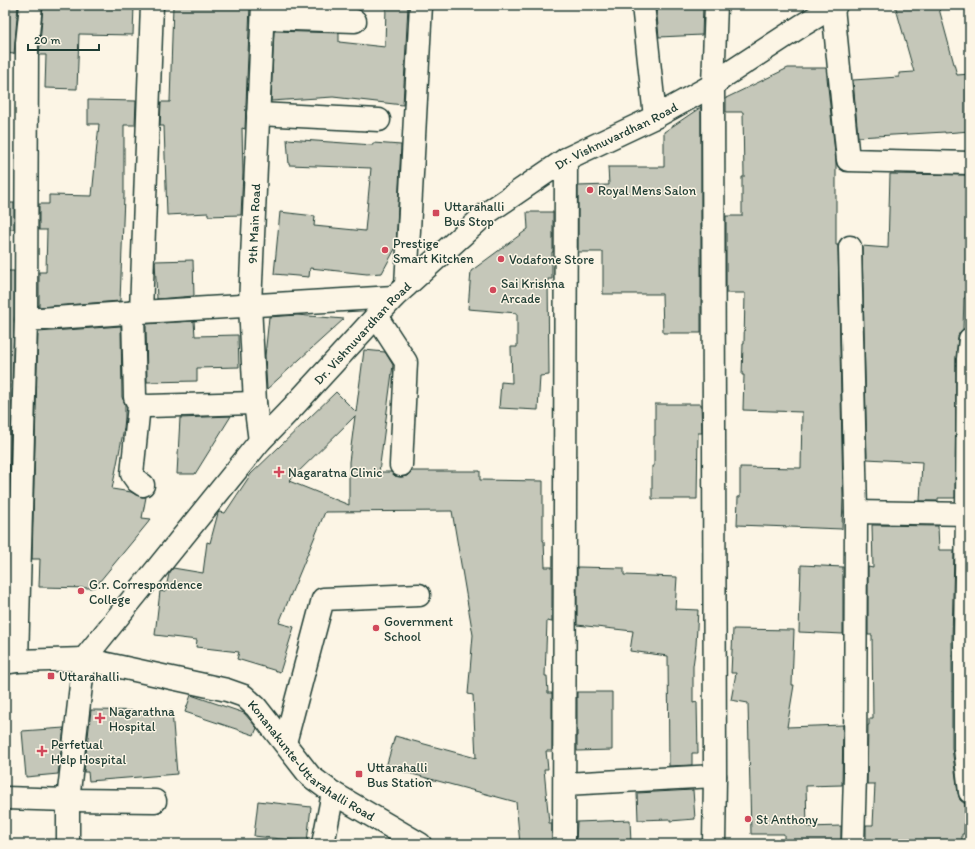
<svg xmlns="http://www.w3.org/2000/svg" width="975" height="849" font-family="Itim,sans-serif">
<rect width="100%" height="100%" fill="#fcf5e5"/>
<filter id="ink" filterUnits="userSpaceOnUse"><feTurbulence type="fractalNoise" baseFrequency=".025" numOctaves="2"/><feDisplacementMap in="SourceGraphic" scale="8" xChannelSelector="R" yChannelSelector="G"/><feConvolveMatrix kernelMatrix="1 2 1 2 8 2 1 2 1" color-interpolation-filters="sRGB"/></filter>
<g filter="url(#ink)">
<g fill="#c5c7b9" stroke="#1f3d34" fill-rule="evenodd">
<polygon points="5,5 18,5 15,42 14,54 5,53"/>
<polygon points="43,5 134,5 133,35 79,34 77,89 45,88 46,55 39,55 40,44"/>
<polygon points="173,5 250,5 245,129 242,128 243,173 241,215 208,216 208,213 167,215 164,126 160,126 161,102 170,102"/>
<polygon points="386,5 408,5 403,105 333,97 271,101 274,31 339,33 339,42 385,47"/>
<polygon points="656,5 703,5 702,35 659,37"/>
<polygon points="895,5 938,5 957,75 970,74 970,131 945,133 945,132 858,137 853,80 899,77 899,73 914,72"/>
<polygon points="788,68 826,68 836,162 836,245 838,245 843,497 842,529 737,525 738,497 740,497 740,467 801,468 802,412 743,410 744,375 742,375 743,344 744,344 745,293 726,293 726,216 742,216 742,177 744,177 743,112 726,112 726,98"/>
<polygon points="88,100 136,101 135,125 124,125 124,196 120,301 39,307 39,272 46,272 47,230 39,230 39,204 49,204 49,195 92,196 99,124 88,124"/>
<polygon points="701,107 701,333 663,333 662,294 603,294 603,252 578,252 578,186 609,185 608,167 664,167 664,132"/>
<polygon points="287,139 373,145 373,143 401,145 396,247 382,273 367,274 310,268 309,277 274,274 280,212 315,216 314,226 365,231 371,168 289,165"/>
<polygon points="890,174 970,175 970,277 969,298 964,298 963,329 960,332 958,337 956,359 955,498 938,498 938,501 920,501 922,462 867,459 862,246 888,248"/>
<rect x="5" y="203" width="9" height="26"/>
<polygon points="527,212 553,212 553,252 552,252 552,279 548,279 549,375 540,376 538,410 499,408 501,382 512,383 511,347 517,347 517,313 468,309 471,271 528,229"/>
<polygon points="193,260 194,296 157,299 155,261"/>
<polygon points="5,271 14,271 14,320 7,559 5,559"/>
<polygon points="297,315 344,319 267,389 265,356 269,317"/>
<polygon points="194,321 195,336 238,335 239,367 197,368 197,381 147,382 146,324"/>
<polygon points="121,326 122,397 125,404 125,417 124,428 112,489 131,492 136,495 142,497 146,497 142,518 151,519 95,587 91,588 39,587 40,559 32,559 38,332"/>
<path d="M364,350L385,352L393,365L379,472H391L395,476L401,477L407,476L412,471H480V480L543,481V541H544L545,567H552V622L547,621L545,676H547L548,693H552V751H546L548,769H544L549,823H552V844H520L516,802L386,767L395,736L476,758L473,695L468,694L473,635L452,511L325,512L279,623L294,627L280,672L237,659L239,652L196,647L197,640L155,635L160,591L165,592L169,574L173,568L203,573L207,542L210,543L218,513L219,512L225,513L251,474L336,392L356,412ZM355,416L349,462V505L289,481Z"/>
<polygon points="655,404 701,404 702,433 698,433 697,499 652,499 652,466 654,466 654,436 655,436"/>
<polygon points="231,416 195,474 177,474 180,418"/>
<polygon points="872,525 938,526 939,550 954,550 952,641 952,748 958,793 960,800 965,804 964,834 962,834 962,844 866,844 866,825 873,825 875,784 867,784 868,725 869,725 869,719 873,719 872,635 868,635 868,567 873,568"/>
<polygon points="801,565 843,567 843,634 799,632"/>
<polygon points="577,567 624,568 624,575 677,577 675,609 698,610 696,645 693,666 693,703 697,702 698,753 692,753 692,765 669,766 668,656 630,651 633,631 577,625"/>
<polygon points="733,629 794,630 792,685 794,685 787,727 843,725 842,785 806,786 807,827 841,826 841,844 784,844 784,834 751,834 748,703 731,700 736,673 731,673"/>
<polygon points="577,692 612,692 612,750 577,751"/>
<polygon points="191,695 244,713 257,728 254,735 185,712"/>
<polygon points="91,710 172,711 177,774 89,781 88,772 84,772"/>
<polygon points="64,728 58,774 26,777 22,731"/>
<polygon points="693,790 695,819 670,821 670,819 638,820 637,793"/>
<polygon points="258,801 311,807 307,842 254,836"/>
<polygon points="630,820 631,844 576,844 577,822"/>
</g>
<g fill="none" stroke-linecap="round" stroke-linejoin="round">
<g stroke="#1f3d34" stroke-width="25">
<g id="minor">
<polyline points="643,5 655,117"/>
<polyline points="833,7 848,160 970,163"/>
<polyline points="263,18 355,21"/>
<polyline points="258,114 379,120"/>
<polyline points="850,247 856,512 855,775 853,844"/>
<polyline points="406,286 421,5"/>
<polyline points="133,312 135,397 139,405 148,406 255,403"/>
<polyline points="141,312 152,5"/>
<polyline points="376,316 406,362 401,465"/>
<polyline points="26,320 141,312 394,297"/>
<polyline points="970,339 968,359 967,513 965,641 965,748 970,792"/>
<polyline points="139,405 132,474 137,481 143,485"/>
<path id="s1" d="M260,441L255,403L250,305L263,5"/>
<polyline points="856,512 970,514"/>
<polyline points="17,661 26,320 27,43 31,5"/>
<polyline points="285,743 323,599 419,595"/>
<polyline points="565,784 715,776"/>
<polyline points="5,798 68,800 155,801"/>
<polyline points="68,844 68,800 84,659"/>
<polyline points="323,844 333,793"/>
<polyline points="564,844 566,159"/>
<polyline points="714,844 715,776 713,85 716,5"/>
</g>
</g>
<g stroke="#1f3d34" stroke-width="25">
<g id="major">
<path id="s2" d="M84,659L260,441L292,408L394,297L487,213L566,159L655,117L713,85L726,75L801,26L836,5"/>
<path id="s3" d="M5,663L17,661L84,659L227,690L244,696L256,707L310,776L333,793L420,844"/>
</g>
</g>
<use href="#minor" stroke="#fcf5e5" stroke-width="22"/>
<use href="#major" stroke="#fcf5e5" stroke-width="22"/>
</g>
</g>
<g fill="#d1495b" stroke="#fcf5e5" stroke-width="1.5">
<circle cx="590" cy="190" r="4"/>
<rect x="432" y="209" width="8" height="8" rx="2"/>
<circle cx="385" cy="250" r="4"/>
<circle cx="501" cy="259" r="4"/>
<circle cx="493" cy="290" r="4"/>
<path d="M277 466h4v4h4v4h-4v4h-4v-4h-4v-4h4z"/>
<circle cx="81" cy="591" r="4"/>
<circle cx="376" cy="628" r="4"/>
<rect x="47" y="672" width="8" height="8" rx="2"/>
<path d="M98 712h4v4h4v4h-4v4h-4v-4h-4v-4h4z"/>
<path d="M40 745h4v4h4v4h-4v4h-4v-4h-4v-4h4z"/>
<rect x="355" y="770" width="8" height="8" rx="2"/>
<circle cx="748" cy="819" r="4"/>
</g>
<g text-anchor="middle" stroke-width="3" stroke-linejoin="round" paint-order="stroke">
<g font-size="13" fill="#1f3d34" stroke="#fcf5e5">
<text dy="5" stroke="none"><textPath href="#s2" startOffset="753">Dr. Vishnuvardhan Road</textPath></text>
<text dy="5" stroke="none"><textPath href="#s1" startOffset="218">9th Main Road</textPath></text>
<text dy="5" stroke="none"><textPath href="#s2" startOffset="429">Dr. Vishnuvardhan Road</textPath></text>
<text dy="5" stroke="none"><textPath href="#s3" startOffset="338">Konanakunte-Uttarahalli Road</textPath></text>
</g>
<g font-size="13" fill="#1f3d34" stroke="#fcf5e5" text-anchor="start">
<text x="598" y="195">Royal Mens Salon</text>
<text x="444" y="211">Uttarahalli<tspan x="444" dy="15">Bus Stop</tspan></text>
<text x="393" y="248">Prestige<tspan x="393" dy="15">Smart Kitchen</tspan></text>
<text x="509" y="264">Vodafone Store</text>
<text x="501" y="288">Sai Krishna<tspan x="501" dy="15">Arcade</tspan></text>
<text x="288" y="477">Nagaratna Clinic</text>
<text x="89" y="589">G.r. Correspondence<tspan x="89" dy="15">College</tspan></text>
<text x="384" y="626">Government<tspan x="384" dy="15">School</tspan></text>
<text x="59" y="681">Uttarahalli</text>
<text x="109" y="716">Nagarathna<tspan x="109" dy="15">Hospital</tspan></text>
<text x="51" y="749">Perfetual<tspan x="51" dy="15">Help Hospital</tspan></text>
<text x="367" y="772">Uttarahalli<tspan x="367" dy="15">Bus Station</tspan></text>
<text x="756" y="824">St Anthony</text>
</g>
</g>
<rect width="975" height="849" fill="none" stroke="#fcf5e5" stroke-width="20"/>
<rect x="10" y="10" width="955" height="829" fill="none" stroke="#1f3d34" stroke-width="1.5" filter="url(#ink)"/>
<path d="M28 44v6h71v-6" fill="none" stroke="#1f3d34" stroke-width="2"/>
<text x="34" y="44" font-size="12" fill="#1f3d34" stroke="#fcf5e5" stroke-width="3" paint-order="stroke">20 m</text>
</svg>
